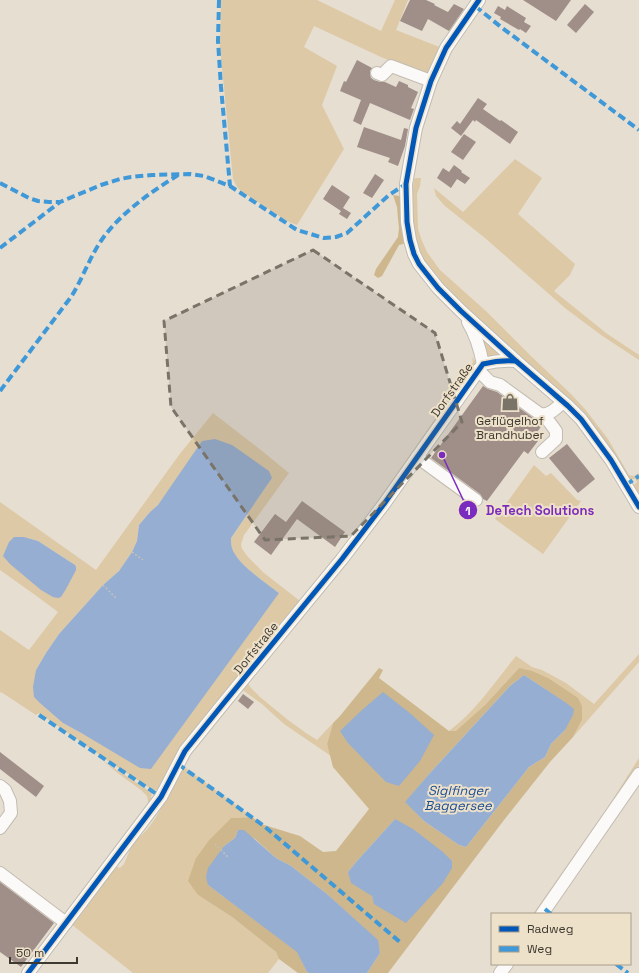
<svg xmlns="http://www.w3.org/2000/svg" width="639" height="973" font-family="'Space Grotesk',sans-serif">
<rect width="100%" height="100%" fill="#e6ded1"/>
<g fill="#ddc9a6" fill-rule="evenodd">
<polygon points="221,0 317,0 381,31 395,0 408,0 396,30 442,48 429,75 426,76 381,57 314,26 304,47 337,66 322,105 344,149 297,225 287,221 241,191 237,187 233,179 222,68 220,46"/>
<polygon points="515,159 542,178 518,214 575,264 570,275 554,291 606,333 639,355 639,360 601,335 565,308 485,238 445,206 436,196 434,188 463,212"/>
<polygon points="415,178 421,178 420,186 417,194 418,229 422,241 427,252 432,259 440,270 487,312 533,358 571,394 585,409 608,439 629,475 634,476 639,473 639,498 633,486 637,482 636,479 629,479 614,457 457,301 427,269 413,237 412,196 414,180"/>
<polygon points="477,334 502,353 502,355 486,359"/>
<polygon points="472,357 477,364 373,512 371,511 469,370 473,362"/>
<path d="M213,413L262,451L289,473L244,535L241,544L242,549L248,557L264,573L300,601L189,740L157,790H153L108,761L39,713L36,715L1,692L0,693V630L29,650L58,612L38,597L0,570V502L96,570L179,455ZM272,478L231,538C231,541 231,545 232,548C237,564 265,583 279,593L83,734L63,723L36,670L46,653L59,634L103,585L119,571L132,552L137,541L139,525L150,512L158,505L171,488ZM24,537L38,541L75,565Z"/>
<polygon points="534,465 546,476 551,473 577,500 581,501 543,554 495,519"/>
<path d="M639,654V662L573,737L582,720L519,668L485,705L456,732L449,731C476,711 495,682 516,656L532,667L542,670L566,683L594,704Z"/>
<polygon points="248,682 250,687 260,697 288,720 306,733 317,740 333,723 327,744 331,756 284,724 262,704 240,688"/>
<polygon points="639,758 639,765 625,787 536,914 533,914 608,807"/>
<polygon points="103,761 152,793 151,797 152,799 149,805 147,796 141,790 119,774"/>
<path d="M183,766L252,817L231,818L209,840L196,858L198,895L232,917L276,952L279,959L268,973H133L71,924L115,866L120,868L124,864L134,840C148,835 162,806 171,792V790Z"/>
</g>
<g fill="#ceb78c" fill-rule="evenodd">
<polygon points="393,195 399,196 403,199 406,242 403,244 399,245 382,276 378,278 374,275 376,269 398,237 399,228 398,219 397,207"/>
<path d="M379,668L383,670L379,678L449,731H456L485,705L519,668L532,671L548,678L578,698L582,706V720L573,737L550,762L504,820L388,973H367L380,953L377,940L327,894L291,866L276,858L255,839L238,830L235,838L224,846L208,885L298,952L307,972L309,973H298L279,959L276,952L232,917L198,895L188,881L196,858L209,840L231,818L252,817L261,824L300,836L323,852L336,851L369,809L333,767L327,744L333,723L340,716ZM524,675L565,702V730L551,744L545,757L529,767L466,847L459,845L424,821L406,802L430,773L510,686ZM395,819L375,904L372,896L348,872L357,861Z"/>
</g>
<g fill="#95aed2">
<path d="M215,439L232,445L269,471L272,478L231,538C231,541 231,545 232,548C237,564 266,583 279,593L151,769L140,768L83,734L63,723L40,703L34,697L33,687L36,670L46,653L59,634L103,585L119,571L132,552L137,541L139,525L150,512L158,505L202,441Z"/>
<polygon points="14,537 24,537 38,541 75,565 76,567 76,570 66,589 61,597 58,598 53,597 41,590 10,564 3,556 9,542"/>
<polygon points="524,675 565,702 574,709 573,715 565,730 551,744 545,757 529,767 466,847 459,845 424,821 405,802 430,773 510,686"/>
<polygon points="383,692 411,714 434,735 420,761 399,786 386,782 348,743 340,731 362,710"/>
<polygon points="395,819 413,829 443,852 452,861 452,868 443,883 406,923 374,904 372,896 351,883 348,872 357,861"/>
<polygon points="238,830 244,830 276,858 291,866 327,894 378,940 380,953 367,973 309,973 307,972 297,952 208,885 206,877 208,868 224,846 235,838"/>
</g>
<g fill="#a08f88">
<polygon points="410,0 426,0 435,4 434,5 448,12 454,4 464,9 449,31 428,19 422,31 400,21"/>
<polygon points="523,0 571,0 556,21"/>
<polygon points="585,4 594,12 576,33 567,25"/>
<polygon points="498,6 505,10 507,6 526,18 524,22 531,26 526,33 520,29 519,30 500,19 501,17 494,13"/>
<polygon points="357,60 372,68 370,71 370,74 371,78 374,80 380,82 385,82 396,87 399,81 408,85 408,87 418,92 411,108 414,109 410,120 370,103 361,125 353,121 361,100 340,91 344,81 346,82"/>
<polygon points="478,98 487,104 483,109 500,121 501,120 518,132 510,144 476,120 475,122 473,120 461,136 451,128 457,121 460,124"/>
<polygon points="364,127 401,140 404,128 408,129 405,146 398,166 388,162 390,158 357,147"/>
<polygon points="464,134 476,142 463,160 451,152"/>
<polygon points="454,165 462,171 461,172 470,178 465,184 457,179 451,188 437,178 443,168 449,172"/>
<polygon points="375,174 384,180 372,198 363,193"/>
<polygon points="332,185 350,197 343,208 351,213 347,219 339,214 341,211 323,199"/>
<polygon points="483,386 488,389 497,392 536,420 540,422 542,425 534,437 538,441 528,454 524,451 487,501 483,499 480,494 431,458"/>
<polygon points="567,444 595,479 578,493 549,458"/>
<polygon points="302,501 345,532 335,547 297,519 271,555 254,542 275,514 286,522"/>
<polygon points="243,694 254,702 248,709 238,701"/>
<polygon points="0,752 44,786 36,797 0,769"/>
<polygon points="0,882 54,923 21,967 0,952"/>
</g>
<g fill="none" stroke-linecap="round" stroke-linejoin="round">
<g stroke="#c2bcb2" stroke-width="14">
<g id="minor">
<polyline points="479,0 446,48 431,81 416,128 406,184 407,222 410,240 414,254 419,264 438,288 461,311 516,361 568,406 581,419 611,460 639,507"/>
<polyline points="377,73 382,75 391,66 431,81"/>
<path d="M468,322C476,335 480,349 483,364"/>
<path d="M478,370L490,382L500,385L540,414C550,416 557,407 563,402"/>
<polyline points="542,452 556,439 556,431 544,415"/>
<polyline points="417,457 476,500"/>
<polyline points="0,786 5,790 10,801 11,813 0,828"/>
<polyline points="0,873 66,923"/>
<polyline points="542,914 639,774"/>
<path d="M28,973L161,797L185,751L223,704L342,559L384,504L483,364C495,361 504,360 516,361"/>
<polyline points="500,973 507,964"/>
</g>
</g>
<g stroke="#c4c1bc" stroke-width="1.5" stroke-dasharray="2 2" stroke-linecap="butt">
<polyline points="132,552 143,560"/>
<polyline points="103,585 117,599"/>
<polyline points="215,844 229,858"/>
</g>
<use href="#minor" stroke="#fbfaf8" stroke-width="12"/>
<g stroke="#3f98d7" stroke-width="4" stroke-dasharray="8 4" stroke-linecap="butt">
<polyline points="219,0 218,41 221,87 230,186"/>
<polyline points="475,6 501,27 639,130"/>
<polyline points="0,183 29,198 38,201 49,202 60,202 101,185 120,179 131,177 152,175 190,174 204,176 230,186 297,230 324,238 336,237 347,233 389,195 406,184"/>
<polyline points="0,248 60,202"/>
<path d="M0,391L71,297C83,278 90,256 103,238C122,212 151,192 178,175"/>
<polyline points="626,485 639,476"/>
<polyline points="39,715 161,797"/>
<polyline points="178,764 264,826 401,943"/>
<polyline points="545,909 551,914"/>
<polyline points="616,964 628,973"/>
</g>
<g stroke="#eee1c9" stroke-width="8">
<g id="cycleway">
<polyline points="479,0 446,48 431,81 416,128 406,184 407,222 410,240 414,254 419,264 438,288 461,311 516,361 568,406 581,419 611,460 639,507"/>
<path d="M28,973L161,797L185,751L223,704L342,559L384,504L483,364C495,361 504,360 516,361"/>
</g>
</g>
<use href="#cycleway" stroke="#0057b8" stroke-width="5"/>
</g>
<path fill="#797368" fill-opacity="0.2" stroke="#797368" stroke-width="3" stroke-dasharray="8 5" stroke-linejoin="round" d="M313,250L435,333L462,422L351,536L265,540L171,407L164,321Z"/>
<defs>
<g id="shop-bare" transform="scale(1.38)"><path d="M-5-2.5h2.3a2.7 3.5 0 0 1 5.4 0H5L5.5 6h-11ZM-1.5-2.5h3a1.5 2.3 0 0 0-3 0Z" fill="#797368" stroke="#eee1c9" stroke-width="2.5" paint-order="stroke"/></g>
</defs>
<g fill-rule="evenodd">
<use href="#shop-bare" x="510" y="402"/>
</g>
<g text-anchor="middle" stroke-width="4" stroke-linejoin="round" paint-order="stroke">
<g font-size="12" fill="#3e3930" stroke="#eee1c9">
<text transform="translate(452 390) rotate(-55)" y="4">Dorfstraße</text>
<text transform="translate(256 648) rotate(-51)" y="4">Dorfstraße</text>
</g>
<g font-size="12" fill="#3e3930" stroke="#eee1c9">
<text x="510" y="425">Geflügelhof<tspan x="510" dy="14">Brandhuber</tspan></text>
</g>
<g font-size="13" font-style="italic" fill="#1b4e93" stroke="#eee1c9">
<text x="458" y="795">Siglfinger<tspan x="458" dy="15">Baggersee</tspan></text>
</g>
</g>
<path fill="none" stroke="#7b2cbf" stroke-width="1.5" d="M442 455L468 510"/>
<g fill="#7b2cbf" stroke="#eee1c9" stroke-width="1.5">
<circle cx="442" cy="455" r="4"/>
<circle cx="468" cy="510" r="10"/>
</g>
<g font-size="12" text-anchor="middle" font-weight="bold" fill="#fff">
<text x="468" y="515">1</text>
</g>
<g font-size="13" text-anchor="middle" font-weight="bold" fill="#7b2cbf" stroke="#eee1c9" stroke-width="4" stroke-linejoin="round" paint-order="stroke">
<text x="540" y="515">DeTech Solutions</text>
</g>
<rect x="491" y="913" width="140" height="52" fill="#eee1c9" stroke="#a89e8c"/>
<rect x="499" y="926" width="20" height="6" fill="#0057b8" stroke="#a89e8c"/>
<text x="527" y="933" font-size="12" fill="#3e3930">Radweg</text>
<rect x="499" y="946" width="20" height="6" fill="#3f98d7" stroke="#a89e8c"/>
<text x="527" y="953" font-size="12" fill="#3e3930">Weg</text>
<path d="M10 957v6h67v-6" fill="none" stroke="#3e3930" stroke-width="2"/>
<text x="16" y="957" font-size="12" fill="#3e3930" stroke="#eee1c9" stroke-width="3" paint-order="stroke">50 m</text>
</svg>
